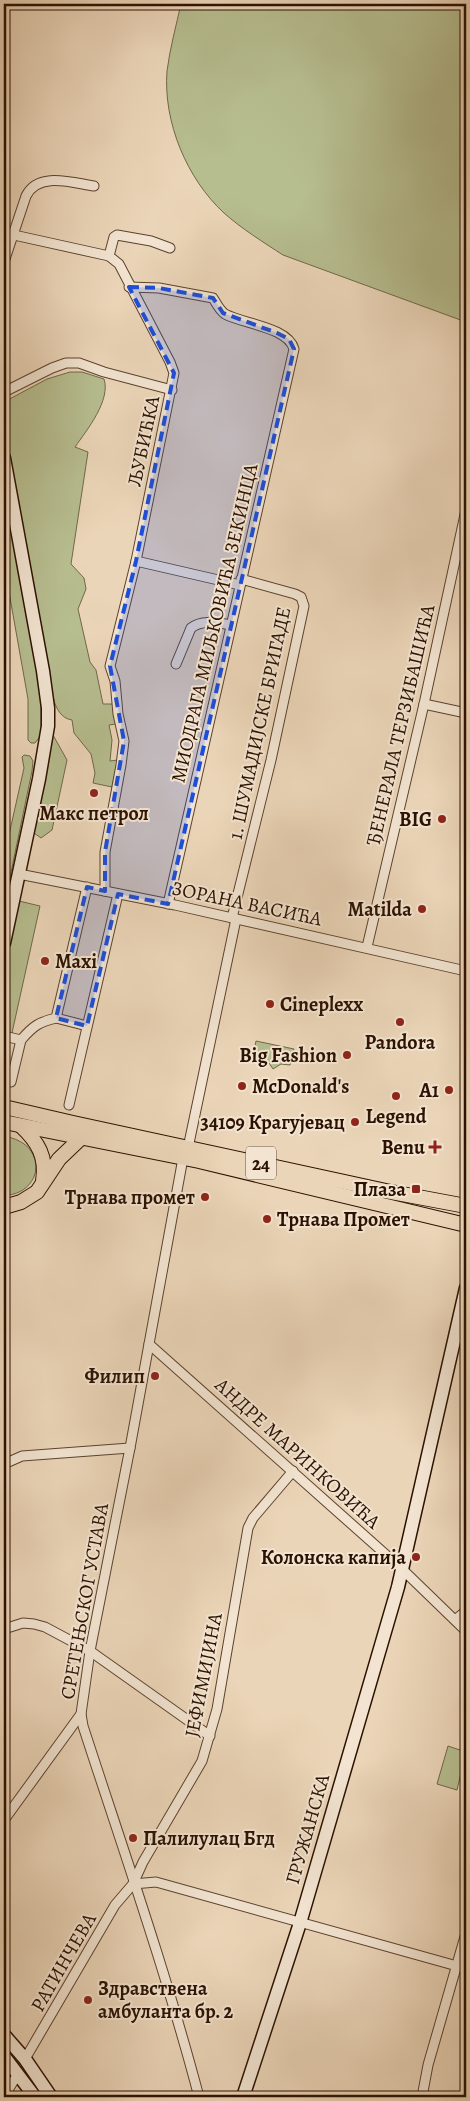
<svg xmlns="http://www.w3.org/2000/svg" width="470" height="2101" font-family="Alegreya,serif">
<rect width="100%" height="100%" fill="#ebd5b8"/>
<filter id="stains"><feTurbulence type="fractalNoise" baseFrequency=".004" numOctaves="4"/><feColorMatrix values="0 0 0 0 .2 0 0 0 0 .09 0 0 0 0 .02 0 0 0 .5 -.17"/></filter>
<radialGradient id="worn" r=".72"><stop offset=".6" stop-color="#630" stop-opacity="0"/><stop offset="1" stop-color="#630" stop-opacity=".3"/></radialGradient>
<g fill="#b6bd8f" stroke="#716748">
<path d="M181,4H466V322L283,255C263,242 242,229 224,213C187,179 163,122 167,71C170,48 176,26 181,4Z"/>
<path d="M70,372H82L104,379C111,400 87,430 75,447L88,452L71,564L84,578L86,589L78,609L90,662L96,670L103,704H113L116,724L109,725L112,740L110,761L118,760L112,787L93,783L95,773L91,754L74,733L72,720C51,717 51,683 49,668L4,427V402L47,379Z"/>
<polygon points="4,491 37,668 41,704 41,735 35,743 31,743 28,740 28,699 4,564"/>
<polygon points="53,735 67,760 52,830 41,838 34,833 35,827 47,767 51,737"/>
<polygon points="24,755 30,756 33,761 32,771 4,906 4,857 24,768 22,757"/>
<polygon points="19,901 40,906 12,1033 4,1031 4,971"/>
<polygon points="256,1041 294,1049 290,1065 281,1064 273,1069 269,1063 252,1060"/>
<path d="M4,1136C14,1138 25,1142 31,1151C45,1173 27,1196 4,1195Z"/>
<polygon points="448,1746 466,1752 457,1790 437,1784"/>
</g>
<g fill="none" stroke-linecap="round" stroke-linejoin="round">
<g stroke="#5c422e" stroke-width="11">
<g id="street">
<polyline points="14,235 109,256"/>
<path d="M4,262L26,196C38,171 73,183 94,186"/>
<path d="M129,287L159,288L213,298C216,303 220,311 225,314C243,324 288,327 294,349L168,904"/>
<polyline points="4,392 52,368 66,363 79,363 104,372 172,390"/>
<polyline points="136,561 240,585"/>
<path d="M176,664L191,628C202,619 218,623 231,625"/>
<polyline points="424,704 466,713"/>
<polyline points="19,874 175,905 466,971"/>
<polyline points="105,891 105,852 121,765 124,741 118,714 115,681 110,666 136,561 174,373 170,362 119,264 109,256 114,237 117,235 151,241 170,248"/>
<polyline points="232,918 271,760 304,606 301,597 295,594 241,579"/>
<polyline points="367,947 424,704 466,510"/>
<polyline points="56,1018 87,1026"/>
<path d="M4,1036L21,1040C33,1026 39,1022 56,1018L87,887"/>
<polyline points="11,1082 21,1040"/>
<polyline points="69,1105 118,894"/>
<polyline points="188,1148 236,919"/>
<path d="M183,1158L130,1448L90,1651L81,1714L83,1726C123,1849 166,1972 199,2097"/>
<polyline points="149,1344 402,1569 466,1631"/>
<polyline points="4,1464 22,1456 130,1448"/>
<polyline points="455,1620 466,1611"/>
<polyline points="4,1629 23,1623 34,1624 45,1627 90,1651 210,1736"/>
<polyline points="4,1820 81,1714"/>
<polyline points="133,1884 156,1882 457,1966"/>
<polyline points="25,2059 115,1905 133,1884 143,1862 202,1761 217,1709 248,1528 253,1518 293,1471"/>
<polyline points="4,2096 18,2074"/>
<polyline points="422,2097 428,2065 466,1933"/>
</g>
</g>
<g stroke="#2c1100" stroke-width="15">
<g id="secondary">
<polyline points="4,458 43,671 48,708 48,726 39,779 4,943"/>
<polyline points="4,2035 25,2059 51,2097"/>
<polyline points="4,2056 35,2097"/>
<polyline points="243,2097 300,1923 398,1587 466,1288"/>
</g>
</g>
<g stroke="#2c1100" stroke-width="16">
<g id="primary">
<polyline points="4,1107 73,1123 386,1191 466,1206"/>
<polyline points="4,1122 199,1161 466,1225"/>
<path d="M21,1126C38,1142 47,1157 43,1181"/>
<polyline points="4,1207 21,1202 37,1192 59,1159 80,1139"/>
</g>
</g>
<use href="#street" stroke="#f2e4d1" stroke-width="9"/>
<use href="#secondary" stroke="#f2e4d1" stroke-width="12"/>
<use href="#primary" stroke="#ebd5b8" stroke-width="14"/>
</g>
<path fill="#1d4ed8" fill-opacity="0.2" stroke="#1d4ed8" stroke-width="4" stroke-dasharray="10 6" stroke-linejoin="round" d="M129,287L159,288L213,298L223,313L277,333L289,339L294,349L168,904L118,894L87,1026L56,1018L87,887L105,891V852L124,741L110,666L136,561L174,373Z"/>
<g fill="#8f2418" stroke="#f2e4d1" stroke-width="2">
<circle cx="94" cy="793" r="5"/>
<circle cx="442" cy="819" r="5"/>
<circle cx="422" cy="909" r="5"/>
<circle cx="45" cy="961" r="5"/>
<circle cx="270" cy="1004" r="5"/>
<circle cx="400" cy="1022" r="5"/>
<circle cx="347" cy="1055" r="5"/>
<circle cx="242" cy="1086" r="5"/>
<circle cx="449" cy="1090" r="5"/>
<circle cx="396" cy="1096" r="5"/>
<circle cx="355" cy="1122" r="5"/>
<path d="M432.5 1139.5h5v5h5v5h-5v5h-5v-5h-5v-5h5z"/>
<rect x="411" y="1184" width="10" height="10" rx="2.5"/>
<circle cx="205" cy="1197" r="5"/>
<circle cx="267" cy="1219" r="5"/>
<circle cx="155" cy="1376" r="5"/>
<circle cx="416" cy="1557" r="5"/>
<circle cx="133" cy="1838" r="5"/>
<circle cx="88" cy="2000" r="5"/>
</g>
<g text-anchor="middle" stroke-width="4" stroke-linejoin="round" paint-order="stroke">
<rect fill="#f2e4d1" stroke="#67503f" stroke-width="1" x="246" y="1146.5" width="30" height="33" rx="4"/>
<g font-size="19" font-weight="bold" fill="#2c1100">
<text x="261" y="1170">24</text>
</g>
<g font-size="20" fill="#2c1100" stroke="#f2e4d1">
<text transform="translate(143 441) rotate(-78)" y="7">ЉУБИЋКА</text>
<text transform="translate(214 623) rotate(-77)" y="7">МИОДРАГА МИЉКОВИЋА ЗЕКИНЦА</text>
<text transform="translate(259 723) rotate(-78)" y="7">1. ШУМАДИЈСКЕ БРИГАДЕ</text>
<text transform="translate(400 725) rotate(-77)" y="7">ЂЕНЕРАЛА ТЕРЗИБАШИЋА</text>
<text transform="translate(247 903) rotate(12)" y="7">ЗОРАНА ВАСИЋА</text>
<text transform="translate(298 1453) rotate(42)" y="7">АНДРЕ МАРИНКОВИЋА</text>
<text transform="translate(84 1601) rotate(-80)" y="7">СРЕТЕЊСКОГ УСТАВА</text>
<text transform="translate(203 1675) rotate(-79)" y="7">ЈЕФИМИЈИНА</text>
<text transform="translate(307 1829) rotate(-74)" y="7">ГРУЖАНСКА</text>
<text transform="translate(63 1962) rotate(-60)" y="7">РАТИНЧЕВА</text>
</g>
<g font-size="20" font-weight="bold" fill="#2c1100" stroke="#f2e4d1" text-anchor="end">
<text x="94" y="820" text-anchor="middle">Макс петрол</text>
<text x="432" y="826">BIG</text>
<text x="412" y="916">Matilda</text>
<text x="55" y="968" text-anchor="start">Maxi</text>
<text x="280" y="1011" text-anchor="start">Cineplexx</text>
<text x="400" y="1049" text-anchor="middle">Pandora</text>
<text x="337" y="1062">Big Fashion</text>
<text x="252" y="1093" text-anchor="start">McDonald's</text>
<text x="439" y="1097">A1</text>
<text x="396" y="1123" text-anchor="middle">Legend</text>
<text x="345" y="1129">34109 Крагујевац</text>
<text x="425" y="1154">Benu</text>
<text x="406" y="1196">Плаза</text>
<text x="195" y="1204">Трнава промет</text>
<text x="277" y="1226" text-anchor="start">Трнава Промет</text>
<text x="145" y="1383">Филип</text>
<text x="406" y="1564">Колонска капија</text>
<text x="143" y="1845" text-anchor="start">Палилулац Бгд</text>
<text x="98" y="1995" text-anchor="start">Здравствена<tspan x="98" dy="23">амбуланта бр. 2</tspan></text>
</g>
</g>
<rect width="470" height="2101" fill="none" stroke="#ebd5b8" stroke-width="20"/>
<rect x="5" y="5" width="460" height="2091" fill="none" stroke="#2c1100" stroke-width="2.5"/>
<rect x="10" y="10" width="450" height="2081" fill="none" stroke="#2c1100"/>
<rect width="100%" height="100%" filter="url(#stains)"/>
<rect width="100%" height="100%" fill="url(#worn)"/>
</svg>
